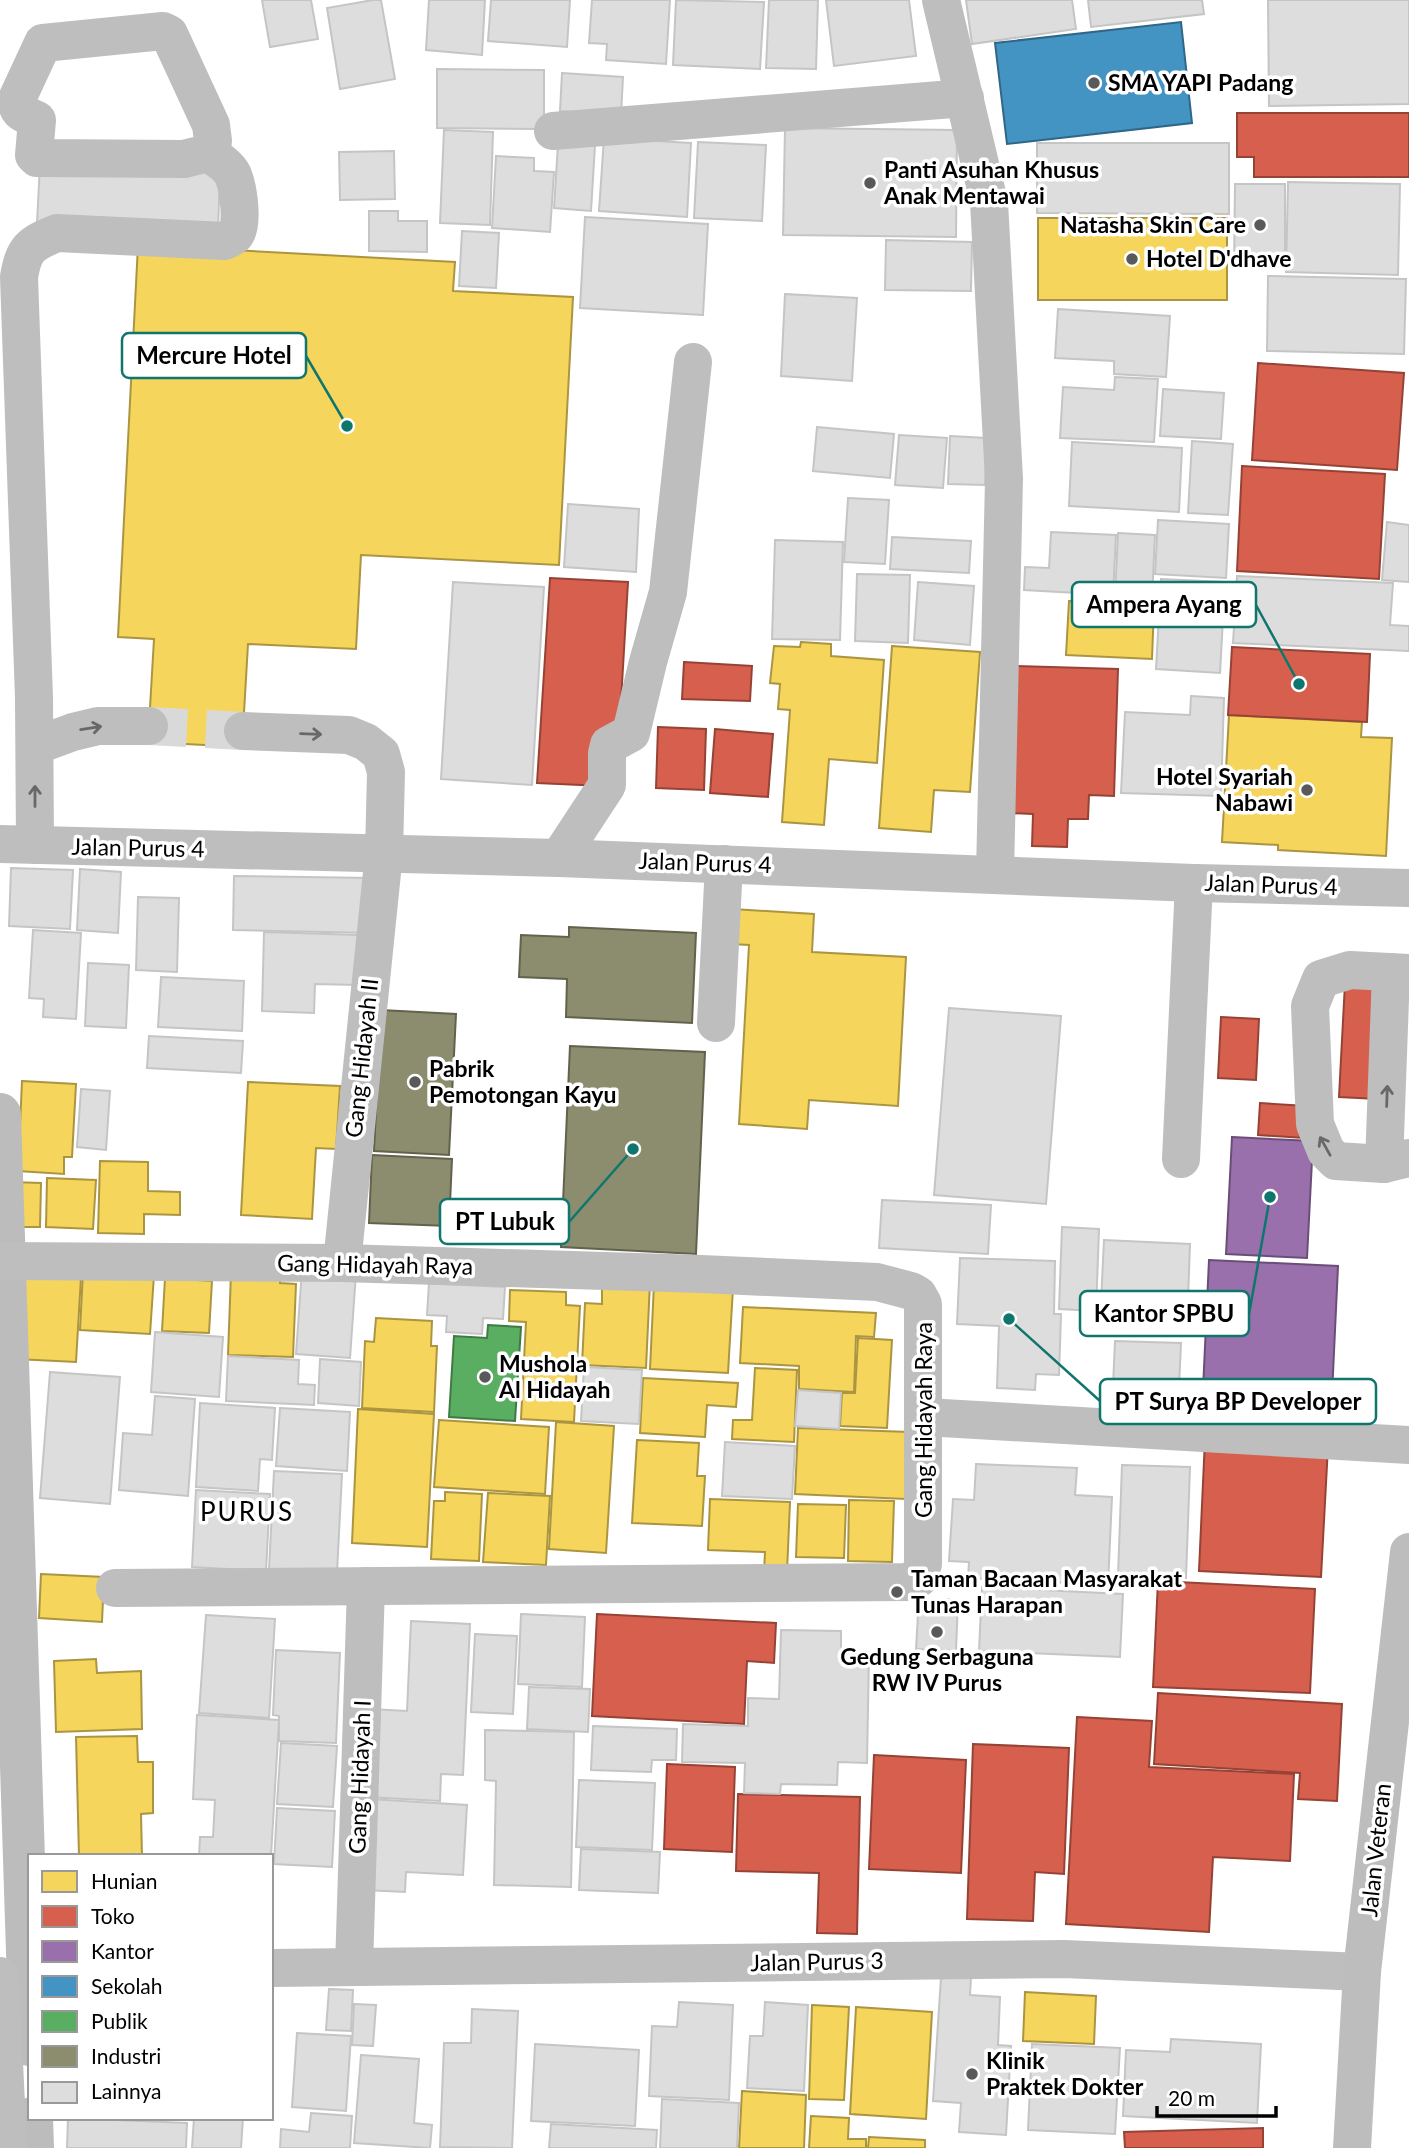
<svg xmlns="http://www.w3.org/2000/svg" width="1409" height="2148" font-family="Lato,sans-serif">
<rect width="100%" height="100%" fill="#fff"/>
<g fill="#f6d55c" stroke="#ac9540" stroke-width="2">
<rect x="1038" y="218" width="189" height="82"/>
<polygon points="138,245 455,262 453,291 573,297 559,565 361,555 356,649 248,644 242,747 148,742 154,639 118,637"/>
<polygon points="1069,601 1154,606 1152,659 1066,655"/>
<polygon points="801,642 831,644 831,656 884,660 877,763 829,759 824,825 782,822 790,710 778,709 780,684 770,683 774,646 800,647"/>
<polygon points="892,646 980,652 970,792 934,790 931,832 879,828"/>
<polygon points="1229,715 1362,722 1361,737 1392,738 1386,856 1278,850 1278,845 1222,842"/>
<polygon points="733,909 814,914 812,952 906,957 898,1106 809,1100 807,1129 739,1124 749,945 731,944"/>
<polygon points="22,1081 76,1084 72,1157 64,1157 64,1174 18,1171"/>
<polygon points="248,1082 340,1086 336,1149 316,1148 312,1219 241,1215"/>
<polygon points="100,1161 148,1162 148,1191 180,1192 180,1215 144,1214 144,1234 98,1233"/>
<polygon points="47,1178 96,1180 93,1229 46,1227"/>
<polygon points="11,1182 41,1183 40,1227 10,1227"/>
<polygon points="83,1271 154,1275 150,1334 80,1330"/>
<polygon points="231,1273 281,1275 280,1283 296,1284 293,1357 228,1355"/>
<polygon points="21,1274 81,1277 76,1362 16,1359"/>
<polygon points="165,1278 212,1281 209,1333 162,1331"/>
<polygon points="650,1282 646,1368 582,1365 585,1303 602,1304 602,1286"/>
<polygon points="654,1284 733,1288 728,1373 650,1369"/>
<polygon points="510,1290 566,1292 566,1305 580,1306 574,1422 521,1419 526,1322 509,1321"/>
<polygon points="743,1307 876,1313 874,1337 856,1336 854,1392 799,1389 799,1366 740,1363"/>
<polygon points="376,1318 432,1321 431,1346 437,1346 434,1412 362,1408 365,1341 374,1342"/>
<polygon points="858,1338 892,1340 887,1428 840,1426 842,1393 855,1393"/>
<polygon points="755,1368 797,1370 794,1442 732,1439 733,1420 752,1420"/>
<polygon points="643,1378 738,1383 736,1407 707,1405 705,1437 640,1433"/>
<polygon points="358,1409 434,1414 427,1547 352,1543"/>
<polygon points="439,1420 549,1427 545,1494 434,1487"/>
<polygon points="556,1422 614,1426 606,1553 549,1549"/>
<polygon points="798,1428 909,1432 906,1499 795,1494"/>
<polygon points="637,1440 699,1443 697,1476 705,1476 702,1526 632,1523"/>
<polygon points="445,1492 482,1494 479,1561 431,1559 434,1501 445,1501"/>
<polygon points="488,1493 550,1496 546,1565 483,1562"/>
<polygon points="710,1499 790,1502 787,1572 764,1572 765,1552 708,1550"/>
<polygon points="849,1500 894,1501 892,1562 848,1561"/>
<polygon points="798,1504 846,1505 844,1558 796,1557"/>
<polygon points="41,1574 104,1577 102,1622 39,1618"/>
<polygon points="96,1659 97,1673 141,1671 142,1729 56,1732 54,1661"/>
<polygon points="137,1736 138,1762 153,1762 153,1813 141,1814 142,1856 79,1856 76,1737"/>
<polygon points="1025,1992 1096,1996 1094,2044 1023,2041"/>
<polygon points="812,2005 849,2007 844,2100 809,2099"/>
<polygon points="856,2007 932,2012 926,2119 850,2114"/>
<polygon points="742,2091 806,2095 804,2148 739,2148"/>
<polygon points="811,2116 849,2118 848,2139 866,2139 866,2148 809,2148"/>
<polygon points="869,2137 925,2140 925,2148 868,2148"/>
</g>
<g fill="#d6604d" stroke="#964336" stroke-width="2">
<polygon points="1237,113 1409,113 1409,177 1254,177 1254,157 1237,157"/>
<polygon points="1258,363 1404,373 1397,470 1252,460"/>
<polygon points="1242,466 1385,474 1379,579 1237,571"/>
<polygon points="550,578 628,582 619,735 603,786 537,783"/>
<polygon points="1232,647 1370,654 1367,722 1228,715"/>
<polygon points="684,662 752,666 750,701 682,699"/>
<polygon points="1012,666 1118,669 1114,796 1089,795 1088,819 1068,819 1067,847 1032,846 1033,814 1007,813"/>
<polygon points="658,727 706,729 704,790 656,788"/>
<polygon points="715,729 773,734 768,797 710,793"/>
<polygon points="1345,983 1385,985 1377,1099 1339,1097"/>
<polygon points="1221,1017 1259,1019 1256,1080 1218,1078"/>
<polygon points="1260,1103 1306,1106 1304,1138 1258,1135"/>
<polygon points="1205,1439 1328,1446 1321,1577 1199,1571"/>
<polygon points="1158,1581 1315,1589 1310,1693 1153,1687"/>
<polygon points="597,1614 776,1623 774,1663 747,1661 744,1724 592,1716"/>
<polygon points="1158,1693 1342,1704 1337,1801 1298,1799 1300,1773 1154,1764"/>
<polygon points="1077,1717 1152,1721 1149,1767 1294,1774 1290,1861 1213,1857 1209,1932 1066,1924"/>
<polygon points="973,1744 1069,1748 1064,1874 1035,1872 1033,1921 967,1919"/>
<polygon points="874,1755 966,1760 961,1873 869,1869"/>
<polygon points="667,1764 735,1767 732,1852 664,1849"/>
<polygon points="738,1794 860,1797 857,1934 817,1933 819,1873 736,1871"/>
<polygon points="1263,2128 1263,2148 1125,2148 1124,2132"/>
</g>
<g fill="#9970ab" stroke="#6b4e78" stroke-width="2">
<polygon points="1232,1137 1313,1141 1307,1258 1226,1254"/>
<polygon points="1209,1260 1338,1266 1332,1395 1203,1390"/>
</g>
<polygon fill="#4393c3" stroke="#2f6788" stroke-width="2" points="1181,22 1192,123 1007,144 995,43"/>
<polygon fill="#5aae61" stroke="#3f7a44" stroke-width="2" points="488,1325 521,1327 515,1421 449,1417 454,1336 487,1338"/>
<g fill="#8c8c6e" stroke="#62624d" stroke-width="2">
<polygon points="569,927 696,933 692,1023 566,1017 567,979 519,977 521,935 569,937"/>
<polygon points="381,1010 456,1014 449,1155 374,1151"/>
<polygon points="570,1046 705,1052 696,1254 561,1247"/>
<polygon points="372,1155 452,1159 449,1226 369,1223"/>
</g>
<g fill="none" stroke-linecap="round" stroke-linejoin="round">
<g stroke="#bcbcbc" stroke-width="42">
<polyline points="0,1114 30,2045"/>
<polyline points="32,2118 33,2148"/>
</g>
</g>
<g fill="#ddd" stroke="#c5c5c5" stroke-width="2">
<polygon points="262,0 311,0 318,39 270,47"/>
<polygon points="373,0 381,0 395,79 340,89 327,8"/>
<polygon points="429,0 485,0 482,55 426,50"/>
<polygon points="491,0 570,0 567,47 488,41"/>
<polygon points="592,0 670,0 666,64 606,60 607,44 589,43"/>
<polygon points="676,0 764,2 760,69 673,65"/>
<polygon points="769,0 818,0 816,69 766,68"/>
<polygon points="826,0 909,0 916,56 834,66"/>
<polygon points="966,0 1072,0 1076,29 972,44"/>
<polygon points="1088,0 1202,0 1204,14 1091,27"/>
<polygon points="1268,0 1409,0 1409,104 1269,106"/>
<polygon points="437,69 544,70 544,129 437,128"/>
<polygon points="562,73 623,77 621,115 560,111"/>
<polygon points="785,128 957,130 956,237 783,235"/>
<polygon points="444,130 493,132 490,225 440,223"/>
<polygon points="604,138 691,143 687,217 599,211"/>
<polygon points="698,142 766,145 762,221 694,218"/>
<polygon points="1037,143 1229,143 1229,214 1037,213"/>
<polygon points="558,144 595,145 591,211 554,208"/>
<polygon points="394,151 395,199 340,200 339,152"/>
<polygon points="496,156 534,158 534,171 554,172 550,232 492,228"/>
<polygon points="40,164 220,171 218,232 37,223"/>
<polygon points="1288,182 1400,184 1398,275 1286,272"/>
<polygon points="1235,184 1285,184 1285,267 1234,266"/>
<polygon points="369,211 398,211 398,221 427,221 427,252 369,251"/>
<polygon points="585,217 708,224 703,315 580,308"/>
<polygon points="462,231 499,233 496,288 459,286"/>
<polygon points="886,240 972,242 971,291 885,290"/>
<polygon points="1268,276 1406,279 1404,354 1267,351"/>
<polygon points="785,294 857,298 852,381 781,376"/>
<polygon points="1058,309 1170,316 1166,377 1114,374 1114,361 1055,358"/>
<polygon points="1115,377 1158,379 1154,442 1060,438 1063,387 1114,390"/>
<polygon points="1163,389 1224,393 1221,439 1160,436"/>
<polygon points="817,427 894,434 890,478 813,471"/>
<polygon points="899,435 947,438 943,488 895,485"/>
<polygon points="950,436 987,438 985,485 948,484"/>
<polygon points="1192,441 1233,444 1228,515 1188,513"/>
<polygon points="1072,442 1182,448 1179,512 1069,506"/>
<polygon points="848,498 889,500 885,564 844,562"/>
<polygon points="568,504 639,509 636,572 564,567"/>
<polygon points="1158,520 1229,524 1226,578 1155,574"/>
<polygon points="1387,522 1409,525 1409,582 1382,580"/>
<polygon points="1051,532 1116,535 1113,595 1024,590 1025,567 1049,568"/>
<polygon points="1118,533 1155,535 1152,598 1115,596"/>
<polygon points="892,537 971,541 969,573 890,569"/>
<polygon points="775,540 843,542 840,640 772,639"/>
<polygon points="857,574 910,575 908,643 855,641"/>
<polygon points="1237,576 1393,583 1390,625 1409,626 1409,651 1233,643"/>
<polygon points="1161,579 1225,582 1220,673 1156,669"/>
<polygon points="453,582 544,587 532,785 441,779"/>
<polygon points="918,582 974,586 970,645 914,640"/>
<polygon points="1191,696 1224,698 1221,796 1121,793 1125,712 1190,715"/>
<polygon points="11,868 73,870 70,929 9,926"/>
<polygon points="80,869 121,872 118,933 77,930"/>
<polygon points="234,876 372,878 371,933 233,930"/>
<polygon points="138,897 179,898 177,972 136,970"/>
<polygon points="33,930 81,933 76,1019 43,1017 44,999 29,998"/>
<polygon points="264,932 359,935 357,985 315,984 314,1013 262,1011"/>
<polygon points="88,963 129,965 126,1028 85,1026"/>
<polygon points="161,977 244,981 242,1031 158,1027"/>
<polygon points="949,1008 1061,1016 1046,1204 934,1195"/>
<polygon points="149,1036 243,1041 241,1073 147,1068"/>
<polygon points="81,1089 110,1091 106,1150 77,1147"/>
<polygon points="882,1200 991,1205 988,1254 879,1248"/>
<polygon points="1062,1227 1099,1229 1096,1311 1059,1309"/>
<polygon points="1104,1240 1190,1244 1187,1327 1100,1323"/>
<polygon points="960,1258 1055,1261 1054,1314 1061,1314 1059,1375 1036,1374 1035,1390 997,1388 999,1326 957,1324"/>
<polygon points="302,1270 356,1273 350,1358 296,1354"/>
<polygon points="429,1283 505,1287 503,1319 483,1318 482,1334 446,1332 447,1316 427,1315"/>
<polygon points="155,1332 223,1337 219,1397 151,1392"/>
<polygon points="1115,1341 1181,1343 1178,1410 1112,1408"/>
<polygon points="228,1356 299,1360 298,1384 315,1385 314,1405 226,1401"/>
<polygon points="320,1359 361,1362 359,1406 318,1403"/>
<polygon points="584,1367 642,1370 639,1424 581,1421"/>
<polygon points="50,1372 120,1377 110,1504 40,1498"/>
<polygon points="798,1390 841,1393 839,1429 795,1426"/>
<polygon points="155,1396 195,1399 188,1496 119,1490 123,1433 152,1435"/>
<polygon points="200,1403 275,1408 272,1460 260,1459 258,1491 196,1487"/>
<polygon points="280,1408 350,1412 347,1471 276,1466"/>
<polygon points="725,1442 795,1446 792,1499 722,1496"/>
<polygon points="976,1464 1077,1468 1075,1495 1112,1497 1108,1585 968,1578 969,1562 949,1561 953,1499 974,1500"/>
<polygon points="1122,1465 1190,1467 1186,1578 1118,1576"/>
<polygon points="274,1471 342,1474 337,1573 269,1569"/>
<polygon points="196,1490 270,1494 266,1571 192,1567"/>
<polygon points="982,1587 1123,1594 1120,1657 979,1651"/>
<polygon points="943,1599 958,1600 956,1651 916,1649 918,1614 925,1614 926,1608 943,1608"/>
<polygon points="521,1614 585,1617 582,1687 518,1684"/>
<polygon points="206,1615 275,1619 269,1718 199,1713"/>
<polygon points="411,1621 470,1624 463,1775 441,1774 440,1801 367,1797 371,1709 407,1711"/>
<polygon points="781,1630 841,1631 841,1654 869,1655 867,1763 838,1762 837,1785 781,1784 780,1794 744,1793 745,1763 682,1762 683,1724 748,1726 748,1698 779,1699"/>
<polygon points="475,1634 517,1636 513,1714 471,1712"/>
<polygon points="276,1650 340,1653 336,1743 279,1741 279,1716 273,1715"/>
<polygon points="529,1687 590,1689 588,1732 527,1729"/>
<polygon points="197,1715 279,1720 271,1856 199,1856 200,1837 213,1837 215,1800 193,1799"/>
<polygon points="593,1726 677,1729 676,1760 652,1760 651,1772 591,1770"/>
<polygon points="485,1730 574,1732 571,1887 494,1885 496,1781 485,1780"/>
<polygon points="281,1743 337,1746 333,1807 277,1804"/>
<polygon points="579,1780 655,1783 652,1850 576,1847"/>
<polygon points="370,1799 467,1805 463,1875 406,1872 405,1892 365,1890"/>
<polygon points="277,1808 335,1811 332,1867 274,1864"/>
<polygon points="581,1849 660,1852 658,1893 579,1890"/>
<polygon points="941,1977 971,1978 970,1995 1000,1997 998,2045 1011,2046 1006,2135 959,2132 961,2103 933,2101"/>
<polygon points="329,1989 353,1990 351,2031 326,2030"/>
<polygon points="679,2002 733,2005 729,2100 649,2096 652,2026 677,2027"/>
<polygon points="765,2002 808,2005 804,2091 747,2088 750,2036 763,2036"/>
<polygon points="354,2004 376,2005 373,2046 352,2045"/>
<polygon points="472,2009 518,2011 512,2148 440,2147 444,2043 471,2043"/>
<polygon points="297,2033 351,2036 346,2111 292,2107"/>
<polygon points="1171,2039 1261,2044 1257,2123 1123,2116 1126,2050 1170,2052"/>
<polygon points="535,2044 639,2050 635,2126 531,2121"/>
<polygon points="1032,2044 1120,2048 1115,2134 1028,2130"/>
<polygon points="361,2055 419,2059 414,2123 432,2125 430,2148 354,2143"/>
<polygon points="662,2099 739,2103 737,2148 660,2148"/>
<polygon points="311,2113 352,2116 350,2148 280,2148 281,2129 309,2132"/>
<polygon points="68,2118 187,2123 186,2148 67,2148"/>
<polygon points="194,2118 243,2118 241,2148 192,2148"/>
<polygon points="551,2124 657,2130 656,2148 549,2148"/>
</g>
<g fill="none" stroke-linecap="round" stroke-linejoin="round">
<polyline stroke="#d9d9d9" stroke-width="38" stroke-dasharray="38 19" stroke-linecap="butt" points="149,726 243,731"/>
<g stroke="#bebebe" stroke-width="38">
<polyline points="941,0 989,202 1004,479 995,873"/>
<path d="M163,31L169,34L211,125L213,141L208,153L184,159L37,158L34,155L37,120C25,114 16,114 17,99L43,43Z"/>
<polyline points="553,131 965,98"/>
<polyline points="243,731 349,735 366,742 381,754 386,772 384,853 342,1263"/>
<polyline points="35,746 73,732 98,726 149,726"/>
<polyline points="0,844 559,858 1194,883 1409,888"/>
<path d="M35,845L34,698L19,277C24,248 30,244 57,233L225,241C228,239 233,237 235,235C244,225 238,187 233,175C228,165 217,159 208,153"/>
<polyline points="559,858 607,785 607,753 609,745 631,733 648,662 668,592 693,362"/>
<polyline points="1409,973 1350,970 1321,979 1310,1006 1315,1124 1326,1151 1336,1161 1384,1164 1409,1158"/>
<polyline points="716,1023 724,864"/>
<polyline points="1181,1159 1194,883"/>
<polyline points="1384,1164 1391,972"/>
<polyline points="0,1261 342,1263 701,1274 877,1282 911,1291 918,1295 923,1304 923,1564 919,1578 907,1582 115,1588"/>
<polyline points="925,1417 1409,1445"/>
<polyline points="354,1967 366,1586"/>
<polyline points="271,1968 1064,1959 1362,1972"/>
<polyline points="0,1976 8,2148"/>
</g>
<polyline stroke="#bdbdbd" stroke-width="38" points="1352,2148 1362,1972 1409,1552"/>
</g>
<defs><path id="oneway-shaft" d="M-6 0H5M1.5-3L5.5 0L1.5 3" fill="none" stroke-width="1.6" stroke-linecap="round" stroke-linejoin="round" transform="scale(1.75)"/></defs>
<g stroke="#686868">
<use href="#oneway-shaft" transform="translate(91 728) rotate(-9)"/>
<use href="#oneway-shaft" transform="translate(311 734) rotate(2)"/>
<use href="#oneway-shaft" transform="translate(35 796) rotate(-90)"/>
<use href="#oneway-shaft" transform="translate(1387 1096) rotate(-88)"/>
<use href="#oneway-shaft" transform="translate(1325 1146) rotate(-119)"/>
</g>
<g fill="#595959" stroke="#fff" stroke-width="2.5">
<circle cx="1094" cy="83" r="7"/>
<circle cx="870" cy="183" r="7"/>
<circle cx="1260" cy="225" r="7"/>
<circle cx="1132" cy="259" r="7"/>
<circle cx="1307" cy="790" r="7"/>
<circle cx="415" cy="1082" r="7"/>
<circle cx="485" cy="1377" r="7"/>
<circle cx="897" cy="1592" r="7"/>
<circle cx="937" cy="1632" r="7"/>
<circle cx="972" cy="2074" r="7"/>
</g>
<g text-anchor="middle" stroke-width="7" stroke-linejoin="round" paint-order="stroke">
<g font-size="23" font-weight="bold" fill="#000" stroke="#fff" text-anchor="start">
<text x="1108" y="91">SMA YAPI Padang</text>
<text x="884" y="178">Panti Asuhan Khusus<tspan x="884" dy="26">Anak Mentawai</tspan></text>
<text x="1246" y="233" text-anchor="end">Natasha Skin Care</text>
<text x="1146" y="267">Hotel D'dhave</text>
<text x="1293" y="785" text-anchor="end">Hotel Syariah<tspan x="1293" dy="26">Nabawi</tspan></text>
<text x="429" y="1077">Pabrik<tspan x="429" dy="26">Pemotongan Kayu</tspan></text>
<text x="499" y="1372">Mushola<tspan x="499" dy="26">Al Hidayah</tspan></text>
<text x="911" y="1587">Taman Bacaan Masyarakat<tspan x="911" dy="26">Tunas Harapan</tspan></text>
<text x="937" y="1665" text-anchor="middle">Gedung Serbaguna<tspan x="937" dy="26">RW IV Purus</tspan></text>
<text x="986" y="2069">Klinik<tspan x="986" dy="26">Praktek Dokter</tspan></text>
</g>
<g font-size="23" fill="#000" stroke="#fff">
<text transform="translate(138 848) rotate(1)" y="8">Jalan Purus 4</text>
<text transform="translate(705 863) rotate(2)" y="8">Jalan Purus 4</text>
<text transform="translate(1271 885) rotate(2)" y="8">Jalan Purus 4</text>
<text transform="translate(362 1058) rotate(-84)" y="8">Gang Hidayah II</text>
<text transform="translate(375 1265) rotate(1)" y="8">Gang Hidayah Raya</text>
<text transform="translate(924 1420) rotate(-90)" y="8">Gang Hidayah Raya</text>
<text transform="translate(360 1777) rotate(-88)" y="8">Gang Hidayah I</text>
<text transform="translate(1376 1850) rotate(-84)" y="8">Jalan Veteran</text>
<text transform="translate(817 1962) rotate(-1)" y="8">Jalan Purus 3</text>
</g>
<g font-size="26" letter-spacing="2" fill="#000" stroke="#fff">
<text x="247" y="1521">PURUS</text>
</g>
</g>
<path fill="none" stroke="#0f766e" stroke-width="2.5" d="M347 426L306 356M1299 684L1256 605M633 1149L569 1222M1270 1197L1249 1314M1009 1319L1100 1401"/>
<g fill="#0f766e" stroke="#fff" stroke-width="2.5">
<circle cx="347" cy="426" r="7"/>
<circle cx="1299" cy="684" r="7"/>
<circle cx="633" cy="1149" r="7"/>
<circle cx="1270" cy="1197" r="7"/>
<circle cx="1009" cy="1319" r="7"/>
</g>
<g fill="#fff" stroke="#0f766e" stroke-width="2.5">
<rect x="122" y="333" width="184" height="45" rx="7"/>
<rect x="1072" y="582" width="184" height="45" rx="7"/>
<rect x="440" y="1199" width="129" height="45" rx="7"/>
<rect x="1080" y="1291" width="169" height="45" rx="7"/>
<rect x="1100" y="1379" width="276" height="45" rx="7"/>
</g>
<g font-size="24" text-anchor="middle" font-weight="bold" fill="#000">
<text x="214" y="364">Mercure Hotel</text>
<text x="1164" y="613">Ampera Ayang</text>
<text x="505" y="1230">PT Lubuk</text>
<text x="1164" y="1322">Kantor SPBU</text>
<text x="1238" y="1410">PT Surya BP Developer</text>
</g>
<rect x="28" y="1854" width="245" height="266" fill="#ffffff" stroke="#999999" stroke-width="2"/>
<rect x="42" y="1871" width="35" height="21" fill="#f6d55c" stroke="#999999" stroke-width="2"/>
<text x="91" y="1889" font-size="21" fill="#000000">Hunian</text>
<rect x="42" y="1906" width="35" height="21" fill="#d6604d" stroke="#999999" stroke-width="2"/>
<text x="91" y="1924" font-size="21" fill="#000000">Toko</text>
<rect x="42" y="1941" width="35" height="21" fill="#9970ab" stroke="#999999" stroke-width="2"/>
<text x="91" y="1959" font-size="21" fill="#000000">Kantor</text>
<rect x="42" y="1976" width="35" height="21" fill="#4393c3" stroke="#999999" stroke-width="2"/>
<text x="91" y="1994" font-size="21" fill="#000000">Sekolah</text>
<rect x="42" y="2011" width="35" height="21" fill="#5aae61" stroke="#999999" stroke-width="2"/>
<text x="91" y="2029" font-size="21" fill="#000000">Publik</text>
<rect x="42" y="2046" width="35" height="21" fill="#8c8c6e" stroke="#999999" stroke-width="2"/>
<text x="91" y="2064" font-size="21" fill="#000000">Industri</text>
<rect x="42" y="2082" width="35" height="21" fill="#dddddd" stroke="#999999" stroke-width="2"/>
<text x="91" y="2099" font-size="21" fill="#000000">Lainnya</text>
<path d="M1157 2106v10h119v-10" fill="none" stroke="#000000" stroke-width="3.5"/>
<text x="1168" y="2106" font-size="21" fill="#000000" stroke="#ffffff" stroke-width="5" paint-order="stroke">20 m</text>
</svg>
